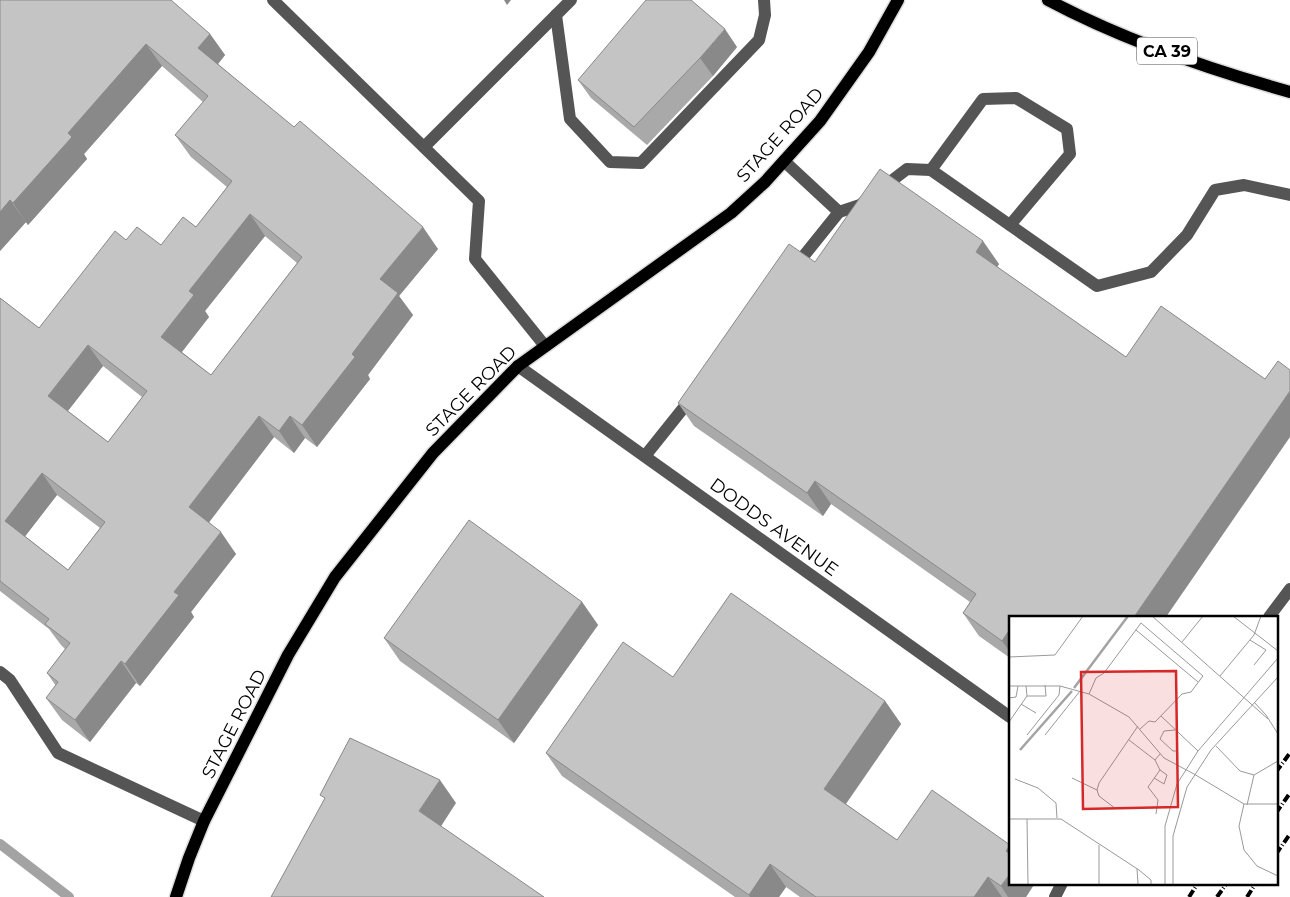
<svg xmlns="http://www.w3.org/2000/svg" width="1290" height="897" font-family="Montserrat,sans-serif">
<rect width="100%" height="100%" fill="#fff"/>
<g fill="none" stroke-linecap="round" stroke-linejoin="round">
<polyline stroke="#a3a3a3" stroke-width="10" points="0,844 69,897"/>
<g stroke="#dbdbdb" stroke-width="15">
<g id="major">
<path d="M1048,0C1123,40 1208,69 1290,92"/>
<polyline points="176,897 189,858 204,821 288,655 335,577 433,453 518,366 731,213 765,182 820,121 869,52 898,0"/>
</g>
</g>
<g stroke="#555" stroke-width="12">
<polyline points="273,0 479,201 475,259 545,346"/>
<polyline points="556,15 570,119 610,162 641,163 759,40 765,15 764,0"/>
<polyline points="424,147 571,0"/>
<polyline points="784,161 839,212 860,205 907,169 931,170 1097,286 1151,272 1187,235 1215,190 1244,185 1290,195"/>
<polyline points="931,170 983,99 1016,98 1067,129 1070,154 1010,225"/>
<polyline points="794,268 839,212"/>
<polyline points="518,366 1010,717"/>
<polyline points="645,456 693,396"/>
<polyline points="1269,617 1290,589"/>
<polyline points="0,672 10,680 58,753 204,821"/>
<polyline points="1055,897 1062,883"/>
</g>
<use href="#major" stroke="#000" stroke-width="12"/>
<g stroke="#000" stroke-width="4" stroke-dasharray="8 2.5 1 2.5" stroke-linecap="butt">
<polyline points="1276,772 1290,753"/>
<polyline points="1276,813 1290,793"/>
<polyline points="1276,854 1290,834"/>
<polyline points="1189,897 1198,883"/>
<polyline points="1217,897 1227,883"/>
<polyline points="1247,897 1256,883"/>
</g>
</g>
<g fill="#a9a9a9" fill-rule="evenodd">
<path d="M0,0L210,34L225,55L218,64L438,249L399,296L413,315L368,375L370,379L317,447L305,438L294,453L274,437L209,522L236,554L191,612L194,617L140,686L136,683L90,742L62,720L46,698L56,686L47,673L65,649L61,645L49,629L0,591V298L39,328L126,240L161,245L196,227L227,187L191,157L175,135L203,102L162,66L84,154L87,159L28,225L26,222L0,251ZM265,236L297,263L211,375L182,352L209,317L205,311ZM103,366L142,397L108,442L68,411ZM57,495L100,528L68,570L25,536Z"/>
<polygon points="737,47 713,76 647,145 591,98 578,80"/>
<polygon points="815,262 999,264 997,267 1126,357 1265,379 1290,370 1010,617 1010,658 979,636 963,613 970,602 831,504 823,516 694,426 678,403"/>
<polygon points="582,602 598,625 514,743 400,661 384,638"/>
<polygon points="673,677 885,701 901,724 846,804 897,840 1010,883 1035,883 1026,897 800,897 786,887 779,897 735,897 562,776 546,753"/>
</g>
<g fill="#898989">
<polygon points="504,0 511,0 507,5"/>
<polygon points="725,29 737,47 713,76 700,58"/>
<polygon points="210,34 225,55 214,69 198,48"/>
<polygon points="146,44 162,66 84,154 87,159 28,225 13,203 68,133"/>
<polygon points="10,200 26,222 0,251 0,212"/>
<polygon points="250,214 265,236 205,311 209,317 177,358 161,337 189,291"/>
<polygon points="423,227 438,249 399,296 413,315 368,375 370,379 317,447 302,425 352,354 380,279"/>
<polygon points="983,241 999,264 992,275 976,252"/>
<polygon points="88,345 103,366 63,417 48,396"/>
<polygon points="1290,391 1290,437 1166,617 1134,617"/>
<polygon points="259,416 274,437 204,529 189,507"/>
<polygon points="290,416 305,438 294,453 279,431"/>
<polygon points="42,473 57,495 20,543 5,521"/>
<polygon points="815,481 831,504 823,516 807,493"/>
<polygon points="221,532 236,554 191,612 194,617 140,686 125,664 174,592"/>
<polygon points="582,602 598,625 514,743 498,720"/>
<polygon points="1010,629 1010,652 1002,641"/>
<polygon points="121,661 136,683 90,742 75,720"/>
<polygon points="885,701 901,724 840,812 824,789"/>
<polygon points="440,780 456,803 436,834 419,811"/>
<polygon points="1010,845 1010,857 1006,851"/>
<polygon points="770,864 786,887 779,897 750,897 749,895"/>
<polygon points="1010,874 1010,883 1035,883 1026,897 1008,897 1001,886"/>
<polygon points="988,877 1002,897 974,897"/>
</g>
<g fill="#c4c4c4" stroke="#898989" fill-rule="evenodd">
<path d="M0,0H171L210,34L198,48L294,127L300,121L423,227L380,279L398,293L352,354L355,357L302,425L290,416L279,431L259,416L189,507L221,532L174,592L179,595L125,664L121,661L75,720L46,698L58,682L47,673L70,643L45,624L49,619L0,581V298L39,328L115,231L126,240L137,227L161,245L183,217L196,227L232,181L175,135L208,96L146,44L68,133L72,137L13,203L10,200L0,212ZM250,214L302,257L211,375L161,337L194,295L189,291ZM88,345L147,391L108,442L48,396ZM42,473L105,522L68,570L5,521Z"/>
<polygon points="646,0 691,0 725,29 700,58 634,127 578,80"/>
<polygon points="880,169 983,241 976,252 1126,357 1161,306 1265,379 1278,361 1290,370 1290,391 1134,617 1010,617 1010,629 1002,641 963,613 976,594 815,481 807,493 678,403 789,244 815,262"/>
<polygon points="469,520 582,602 498,720 384,638"/>
<polygon points="731,593 885,701 824,789 897,840 932,790 1010,845 1006,851 1010,854 1010,874 1001,886 988,877 974,897 816,897 770,864 749,895 546,753 623,642 673,677"/>
<polygon points="350,738 440,780 419,811 544,897 271,897 325,798 320,795"/>
</g>
<g text-anchor="middle" stroke-width="4" stroke-linejoin="round" paint-order="stroke">
<rect fill="#fff" stroke="#4c4c4c" stroke-width="1" x="1137" y="37.5" width="60" height="27" rx="4"/>
<g font-size="16" font-weight="bold" fill="#000">
<text x="1167" y="57">CA 39</text>
</g>
<g font-size="18" fill="#000" stroke="#fff">
<text transform="translate(780 135) rotate(-48)" y="6">STAGE ROAD</text>
<text transform="translate(471 391) rotate(-45)" y="6">STAGE ROAD</text>
<text transform="translate(774 527) rotate(36)" y="6">DODDS AVENUE</text>
<text transform="translate(234 724) rotate(-63)" y="6">STAGE ROAD</text>
</g>
</g>
<g transform="translate(1009 616)">
<rect width="269" height="269" fill="#fff"/>
<path fill="none" stroke="#a3a3a3" stroke-width="2.5" d="M65,72L119,0M11,134L63,75"/>
<path fill="none" stroke="#999" stroke-width="1" d="M143,0L259,103M224,0L269,35M127,14L189,66M241,24L257,34L245,49M173,26L194,0M0,41L46,39L74,0M211,60L245,19L252,0M0,70H51L80,78L120,101L155,142L185,158M17,70L18,80H37L36,69M80,78L87,62L95,57L132,7L194,60L182,76L173,78L146,106L140,105L131,113M0,82L7,81L9,70M245,86L257,99L269,118M12,88L27,97M152,100L189,135M0,106L18,80M166,114L155,115L151,123L164,135H169M18,119L50,79L51,70M36,119L71,75M120,124L146,144M207,130L231,155L245,159M185,158L235,188H269M63,162L88,174L90,180L107,193M145,162L155,168L158,159L151,154M6,163L29,172L47,187L48,202M88,174L90,167L129,110M235,188L230,210L235,234L248,250L269,260M238,189L245,159L269,145M147,198L149,184L139,171L151,154L146,144L151,138M0,203H52L130,254L142,264V268M18,203L19,268M128,253L129,268M90,268V229M156,268V210L168,168L189,135L269,42M164,268V220L178,171L202,134L269,61"/>
<path fill="#d62828" fill-opacity="0.15" stroke="#d62828" stroke-width="2.5" d="M167,55L169,191L74,193L72,56Z"/>
<rect width="269" height="269" fill="none" stroke="#000" stroke-width="2.5"/>
</g>
</svg>
